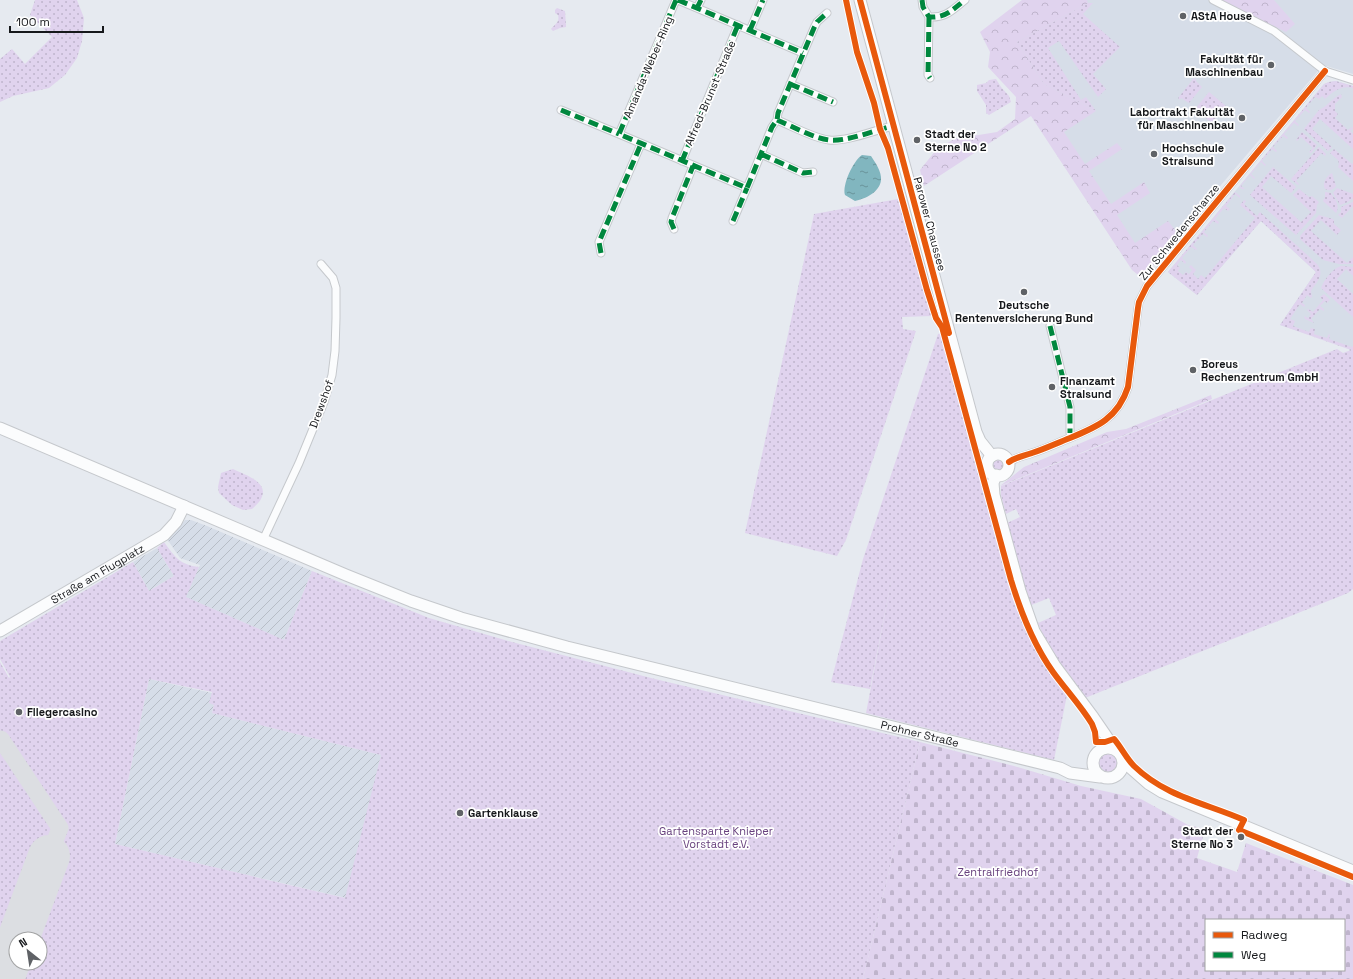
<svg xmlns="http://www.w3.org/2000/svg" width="1353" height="979" font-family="'Space Grotesk',sans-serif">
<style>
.built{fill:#d6dde8}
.industrial{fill:url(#industrial-furrows)}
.green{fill:url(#green-dots);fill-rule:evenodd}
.forest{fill:url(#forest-crowns)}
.cemetery{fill:url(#cemetery-stones);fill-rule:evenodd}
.water{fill:url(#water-ripples)}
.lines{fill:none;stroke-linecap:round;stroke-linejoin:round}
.taxiway{stroke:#dcdee2;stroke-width:17}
.runway{stroke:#dcdee2;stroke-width:42}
.street-casing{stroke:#c5c8cc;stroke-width:9}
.secondary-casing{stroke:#c5c8cc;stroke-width:13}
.street{stroke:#fbfcfd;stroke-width:7}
.secondary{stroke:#fbfcfd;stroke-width:11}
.quiet{stroke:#00873e;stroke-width:5;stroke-dasharray:10 5;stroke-linecap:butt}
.cycleway-casing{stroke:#fff;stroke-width:8}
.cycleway{stroke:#e8590c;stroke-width:6}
.poi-dot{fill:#5f6266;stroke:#fff;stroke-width:1.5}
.labels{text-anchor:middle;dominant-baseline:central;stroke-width:3.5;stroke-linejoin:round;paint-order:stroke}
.poi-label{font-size:11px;font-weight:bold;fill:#16181b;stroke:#fff;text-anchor:start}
.street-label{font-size:11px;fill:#16181b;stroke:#fff}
.park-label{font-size:11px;fill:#68417e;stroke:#fff}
</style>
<defs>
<pattern id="industrial-furrows" width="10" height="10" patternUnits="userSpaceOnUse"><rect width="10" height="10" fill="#d6dde8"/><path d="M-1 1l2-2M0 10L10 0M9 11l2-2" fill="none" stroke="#b7bdc6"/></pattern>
<pattern id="green-dots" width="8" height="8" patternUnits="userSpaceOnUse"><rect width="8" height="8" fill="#e0d3ee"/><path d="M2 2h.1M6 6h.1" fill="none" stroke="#bfb4cc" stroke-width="1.8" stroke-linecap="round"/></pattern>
<pattern id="forest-crowns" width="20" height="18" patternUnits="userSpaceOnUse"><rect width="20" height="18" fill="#e0d3ee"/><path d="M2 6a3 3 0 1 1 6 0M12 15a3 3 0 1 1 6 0" fill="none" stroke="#bfb4cc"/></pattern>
<pattern id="cemetery-stones" width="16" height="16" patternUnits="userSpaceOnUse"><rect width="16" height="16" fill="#e0d3ee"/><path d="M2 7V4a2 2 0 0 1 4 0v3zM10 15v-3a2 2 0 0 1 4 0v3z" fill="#bfb4cc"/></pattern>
<pattern id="water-ripples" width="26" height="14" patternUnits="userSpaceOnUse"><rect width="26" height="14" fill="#81b6bf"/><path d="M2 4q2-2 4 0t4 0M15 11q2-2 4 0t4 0" fill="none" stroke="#69939a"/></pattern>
</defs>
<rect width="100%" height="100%" fill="#e6eaf0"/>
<path class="built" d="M1025 0H1353V74L1323 65 1142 278 983 33Z
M1336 81 1353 86V349L1280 325 1316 272 1261 221 1197 295 1168 272 1324 84 1329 82Z"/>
<path class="industrial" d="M185 520H191L207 526 312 571 284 640 185 597 200 565 180 558 167 539Z
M157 548 174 576 149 591 133 562Z
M149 679 212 693 214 704 212 713 381 755 361 845 346 898 115 844Z"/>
<path class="green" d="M35 0H77L84 18 82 41 77 58 65 75 49 88 13 96 0 102V59L12 49 25 64 52 37 30 15Z
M1088 3H1093L1083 14 1120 47 1093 74 1106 89 1098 97 1059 41 1048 48 1081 100 1086 97 1096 111 1044 84 1017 42Z
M557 8 565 11 566 25V27L560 28 553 31 551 29C555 24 560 22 558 15L555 13V10Z
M1194 78 1196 80V81L1202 87 1189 103 1181 98 1180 100 1178 98Z
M996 79 1001 87 1009 96 1011 102 989 115 986 113V105L977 91V85L986 83 989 80Z
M1336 81 1353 86V88C1342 85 1333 91 1325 99L1322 96 1319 99 1315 97 1306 108 1310 112 1309 113 1305 110 1295 121 1299 125 1298 126 1294 123 1284 134 1288 138 1287 139 1283 136 1273 147 1277 151 1276 152 1272 149 1262 161 1266 165 1265 166 1261 162 1251 174 1255 178 1254 179 1250 175 1241 186 1245 189H1242L1239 187 1324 84 1329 82Z
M1209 92 1226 106 1222 111 1218 108 1213 114 1216 118 1212 123 1195 109Z
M1341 94 1342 97 1335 104V111L1338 114 1335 118 1348 130 1352 127 1353 128 1350 131 1353 134V149L1320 119 1312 129 1332 147 1328 151 1304 129 1319 110C1328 106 1332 98 1341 94Z
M1302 132 1317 145 1311 153 1309 152 1313 148 1301 137 1297 141 1296 140Z
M1319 147 1326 154 1325 156 1321 153 1318 157 1296 181 1299 184 1298 185 1291 179Z
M1334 149 1352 164 1353 163V181L1338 167 1339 164 1338 160 1330 153Z
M1273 167 1296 187 1291 193 1271 176 1262 187 1301 222 1311 212 1293 195 1299 189 1309 197 1312 196 1319 202 1317 205 1316 213 1296 235 1250 195Z
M1332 173 1336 186C1333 190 1330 191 1325 189 1322 184 1326 176 1332 173Z
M1337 188 1353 194V198L1348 202 1340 205 1333 193Z
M1235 192 1240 196V198L1235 194 1226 206 1230 209 1228 211 1224 208 1215 219 1219 222 1218 224 1213 221 1204 232 1208 236 1207 237 1203 234 1193 245 1197 249 1196 250 1191 247 1182 258 1186 262 1185 264 1181 260 1177 265 1180 268 1178 271 1183 275 1186 272 1189 274 1192 270 1189 267 1191 265 1196 270 1193 274 1198 279 1201 275 1205 278 1255 218 1240 205 1244 200 1246 201 1244 204 1257 216 1260 212 1316 263C1326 274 1317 281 1311 291L1312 297 1311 298 1307 295 1302 303 1305 305 1304 307 1300 304 1290 319 1295 321 1293 326 1309 332 1311 328 1315 329 1314 334 1327 338 1329 334 1330 335 1329 339 1352 347 1353 346V589L1348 593 1085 698 1063 670 1046 642 1038 623 1056 615 1049 598 1029 606 1007 523 1020 517 1016 509 1006 514 1001 495V486L1337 349 1343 353 1351 350 1280 325 1316 272 1261 221 1197 295 1168 272Z
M1325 192 1331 193C1336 199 1340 206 1336 213L1323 201 1325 197Z
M898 199 932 316 902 317 903 329 916 331 846 540 837 556 745 533 814 214Z
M1353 202V206L1342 218 1338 215 1341 212V207Z
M1319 215 1333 219 1334 220V224L1341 230 1337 235 1321 220 1311 231 1347 263 1353 257V264H1339L1323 260 1300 239V236Z
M1341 266 1353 267V276L1346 269 1337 279 1353 294V317L1321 288C1324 280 1332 269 1341 266Z
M1324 294 1330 300 1327 303 1325 301 1320 306 1324 309V311L1320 309 1311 319 1314 323 1305 319 1304 316 1308 318 1311 314 1307 310 1308 309 1313 312 1323 300 1320 297Z
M942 333 957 393 1015 605 1024 627 1041 660 1067 695 1054 760 866 713 895 561 870 689 831 682 863 559 938 334Z
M991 464a7 7 0 1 1 14 0a7 7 0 1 1-14 0Z
M233 469C245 475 270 482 261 499 259 503 255 506 252 509L243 510 232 505 219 493 218 487 221 473Z
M164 542C175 557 180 565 199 567L186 597 284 640 312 571 429 618 512 642 655 679 920 742 863 979H0V662L9 678 10 677 0 659V641L133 562 149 591 174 576 157 548ZM149 679 212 692 209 703 214 705 212 713 381 755 345 898 115 844ZM16 939H40V963H16Z
M1097 764a12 12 0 1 1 24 0a12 12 0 1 1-24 0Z"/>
<path class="forest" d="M1022 0H1087L1088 3 1017 42 1044 84 1096 111 1064 132 1085 164 1117 143 1122 149 1089 171 1111 204 1144 182 1150 193 1117 215 1135 243 1168 221 1179 235 1142 278 1132 270 1031 116 924 186 920 170 936 150 954 139 997 132 1015 119 1016 97 988 67 990 52 980 32Z
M1220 0H1274L1295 24 1286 32Z
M1211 395 1212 399 1000 486 1024 467 1107 432 1126 429Z"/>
<path class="cemetery" d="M920 742 1014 766 1081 786 1141 799 1188 825 1205 829 1197 858 1237 872 1246 843 1353 885V979H863ZM1206 920H1344V970H1206Z"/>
<path class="water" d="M862 155 871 156C875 162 882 172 881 180 880 192 865 199 855 201L845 195C842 185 853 161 862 155Z"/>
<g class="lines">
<path class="taxiway" d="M1 739 60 828 49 856"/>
<path class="runway" d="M18 939 49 856
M3 979 16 944"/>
<g class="street-casing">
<path id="street" d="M676 0 619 134 747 188 772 127 777 120 778 113 814 28 817 22 827 13
M678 0 803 53
M922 0 923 7 929 17C946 18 952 10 965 0
M1213 0 1274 31 1325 71 1353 80
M697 8 701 0
M929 17 928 75 930 78
M750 30 763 0
M790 84 833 102
M561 110 619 134
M777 120C792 126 813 138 829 140 847 142 875 130 893 126
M761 154 803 173 813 172
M682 161 738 25
M733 221 747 188
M674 229 671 222 672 218 693 166
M601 253 599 242 641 144
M1050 326 1070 407V433
M1009 462C1016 457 1024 456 1032 453 1045 449 1057 443 1070 438 1097 427 1118 418 1128 387L1138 308 1139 302 1147 286 1325 71
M263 540 299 463 324 402 332 375 335 351 336 318V288L333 278 321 264"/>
</g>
<g class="secondary-casing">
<g id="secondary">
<path d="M860 0 976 432 980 441 992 456"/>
<path id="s1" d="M0 428 346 575 411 601 461 618 567 647 1060 768 1070 773 1100 777"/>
<circle cx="998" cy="465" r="11"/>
<path d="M996 475 993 483 994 495 1020 591 1034 631 1055 666 1093 717 1115 749"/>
<path id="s2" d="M0 631 164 535 176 522 184 506"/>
<circle cx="1108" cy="763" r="15"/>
<path d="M1124 762 1149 784 1162 792 1353 871"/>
</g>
</g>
<use href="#street" class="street"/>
<use href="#secondary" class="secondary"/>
<path class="quiet" d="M676 0 619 134 747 188 772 127 777 120 778 113 814 28 817 22 827 13
M678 0 803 53
M922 0 923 7 929 17C946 18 952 10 965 0
M697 8 701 0
M929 17 928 75 930 78
M750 30 763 0
M790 84 833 102
M561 110 619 134
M777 120C792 126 813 138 829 140 847 142 875 130 893 126
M761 154 803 173 813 172
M682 161 738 25
M733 221 747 188
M674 229 671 222 672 218 693 166
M601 253 599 242 641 144
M1050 326 1070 407V433"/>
<g class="cycleway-casing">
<path id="cycleway" d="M846 0 857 52 874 103 880 129 888 148 927 290 936 318 942 327 1011 580C1021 613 1033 644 1053 672 1066 690 1081 706 1092 724L1095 732 1096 742H1105L1114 739C1121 747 1126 758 1134 766 1166 797 1205 803 1244 820L1239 830 1353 877
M860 0 949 333
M1009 462C1016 457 1024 456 1032 453 1045 449 1057 443 1070 438 1097 427 1118 418 1128 387L1138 308 1139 302 1147 286 1325 71"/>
</g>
<use href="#cycleway" class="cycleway"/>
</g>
<g class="poi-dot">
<circle cx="1183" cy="16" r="4"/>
<circle cx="1271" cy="65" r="4"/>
<circle cx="1242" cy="118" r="4"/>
<circle cx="917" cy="140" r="4"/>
<circle cx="1154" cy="154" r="4"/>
<circle cx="1024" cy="292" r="4"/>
<circle cx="1193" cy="370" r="4"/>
<circle cx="1052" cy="387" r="4"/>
<circle cx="19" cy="712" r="4"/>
<circle cx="460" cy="813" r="4"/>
<circle cx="1241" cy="837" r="4"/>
</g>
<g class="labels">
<g class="poi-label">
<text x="1191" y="16">AStA House</text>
<text x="1263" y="59" text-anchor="end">Fakultät für<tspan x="1263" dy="13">Maschinenbau</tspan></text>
<text x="1234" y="112" text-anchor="end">Labortrakt Fakultät<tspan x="1234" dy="13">für Maschinenbau</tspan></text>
<text x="925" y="134">Stadt der<tspan x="925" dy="13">Sterne No 2</tspan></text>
<text x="1162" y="148">Hochschule<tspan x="1162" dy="13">Stralsund</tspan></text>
<text x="1024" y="305" text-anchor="middle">Deutsche<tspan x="1024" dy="13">Rentenversicherung Bund</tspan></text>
<text x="1201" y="364">Boreus<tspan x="1201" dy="13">Rechenzentrum GmbH</tspan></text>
<text x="1060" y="381">Finanzamt<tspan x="1060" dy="13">Stralsund</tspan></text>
<text x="27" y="712">Fliegercasino</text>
<text x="468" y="813">Gartenklause</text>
<text x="1233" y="831" text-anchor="end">Stadt der<tspan x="1233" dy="13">Sterne No 3</tspan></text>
</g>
<g class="street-label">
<text transform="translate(648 67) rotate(-67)">Amanda-Weber-Ring</text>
<text transform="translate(710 93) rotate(-67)">Alfred-Brunst-Straße</text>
<text transform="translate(930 224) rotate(75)">Parower Chaussee</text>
<text transform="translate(1179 232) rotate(-51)">Zur Schwedenschanze</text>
<text transform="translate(321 404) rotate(-70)">Drewshof</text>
<text stroke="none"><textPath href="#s2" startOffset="113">Straße am Flugplatz</textPath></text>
<text stroke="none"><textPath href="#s1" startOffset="972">Prohner Straße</textPath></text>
</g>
<g class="park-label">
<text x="716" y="831">Gartensparte Knieper<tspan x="716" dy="13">Vorstadt e.V.</tspan></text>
<text x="998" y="872">Zentralfriedhof</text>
</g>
</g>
<rect x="1205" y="919" width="140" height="52" fill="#ffffff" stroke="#a2a3a4"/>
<rect x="1213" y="932" width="20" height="6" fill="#e8590c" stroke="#a2a3a4"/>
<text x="1241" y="939" font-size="12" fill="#16181b">Radweg</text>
<rect x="1213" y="952" width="20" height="6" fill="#00873e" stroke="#a2a3a4"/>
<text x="1241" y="959" font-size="12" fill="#16181b">Weg</text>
<g transform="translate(28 951) rotate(330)"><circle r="19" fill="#ffffff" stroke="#a2a3a4"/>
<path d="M0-3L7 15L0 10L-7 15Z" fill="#5f6266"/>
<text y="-6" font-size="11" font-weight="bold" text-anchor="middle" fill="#16181b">N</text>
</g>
<path d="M10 26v6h93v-6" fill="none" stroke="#16181b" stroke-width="2"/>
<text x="16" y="26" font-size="12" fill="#16181b" stroke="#ffffff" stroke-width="3" paint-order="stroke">100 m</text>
</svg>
